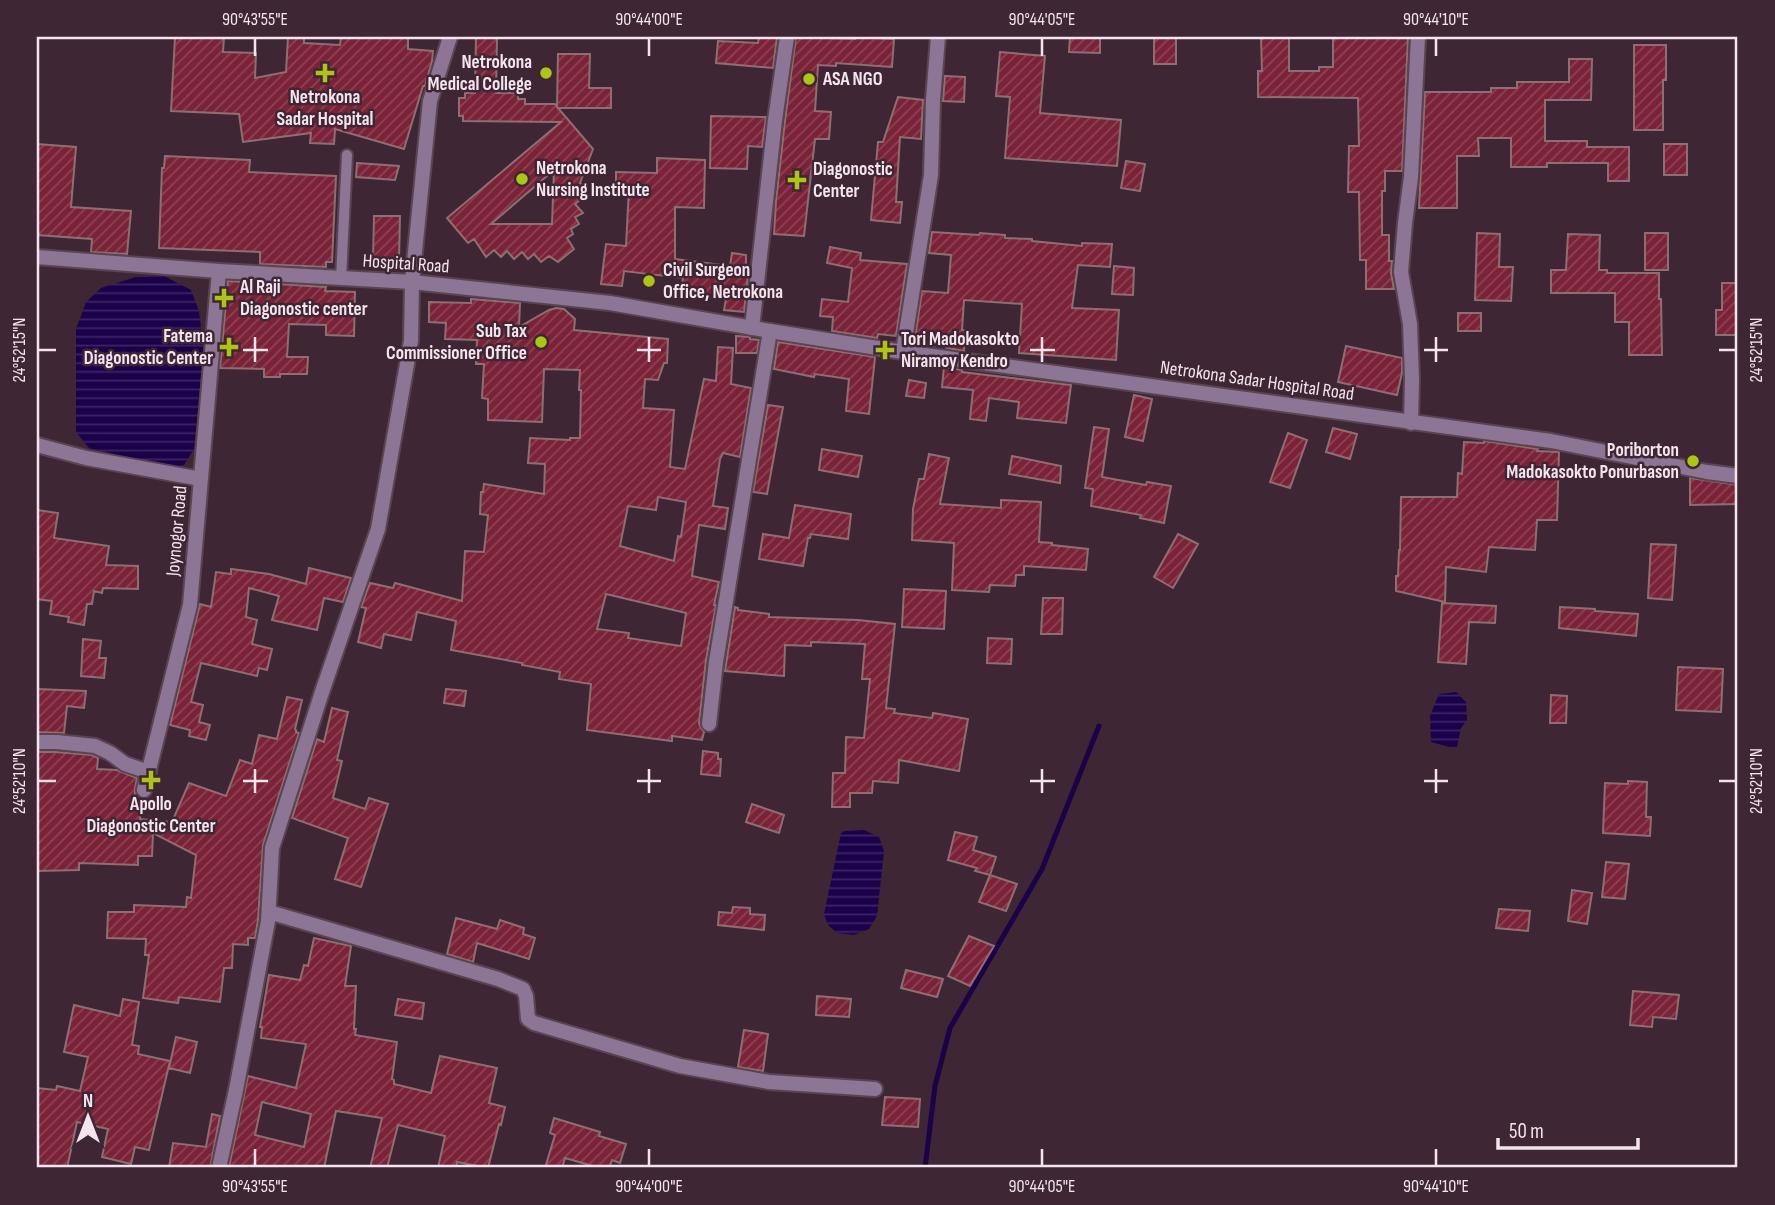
<svg xmlns="http://www.w3.org/2000/svg" width="1775" height="1205" font-family="'Sofia Sans Condensed',sans-serif">
<style>
.water{fill:url(#water-rules)}
.lines{fill:none;stroke-linecap:round;stroke-linejoin:round}
.stream{stroke:#1b004a;stroke-width:5}
.building{fill:url(#building-hatch);stroke:#8f6e72;stroke-width:2;fill-rule:evenodd}
.service-casing{stroke:#5b4452;stroke-width:14}
.minor-casing{stroke:#5b4452;stroke-width:18}
.tertiary-casing{stroke:#5b4452;stroke-width:18}
.service{stroke:#8c7595;stroke-width:10}
.minor{stroke:#8c7595;stroke-width:14}
.tertiary{stroke:#8c7595;stroke-width:14}
.ticks{fill:none;stroke:#f4e4ed;stroke-width:2.5}
.poi-dot{fill:#adc610;stroke:#3e2634;stroke-width:2.5}
.labels{text-anchor:middle;dominant-baseline:central;stroke-width:5;stroke-linejoin:round;paint-order:stroke}
.poi-label{font-size:19px;font-weight:bold;fill:#f4e4ed;stroke:#3e2634;text-anchor:start}
.street-label{font-size:19px;fill:#f4e4ed;stroke:#3e2634}
.neatline{fill:none;stroke:#f4e4ed;stroke-width:2.5}
.ticks-label{font-size:18px;text-anchor:middle;fill:#f4e4ed}
</style>
<defs>
<pattern id="water-rules" width="6" height="5" patternUnits="userSpaceOnUse" patternTransform="scale(1.75)"><rect width="6" height="5" fill="#1b004a"/><path d="M0 2.5h6" fill="none" stroke="#3d2564"/></pattern>
<pattern id="building-hatch" width="6" height="6" patternUnits="userSpaceOnUse" patternTransform="scale(1.75)"><rect width="6" height="6" fill="#7a2238"/><path d="M-1 1l2-2M0 6l6-6M5 7l2-2" fill="none" stroke="#8e4255"/></pattern>
</defs>
<rect width="100%" height="100%" fill="#3e2634"/>
<path class="water" d="M164 276 191 290 199 311 204 352 194 449 184 465 167 468 89 448 76 432V329L86 302 101 288 136 277Z
M1456 692 1466 702 1467 720 1461 728 1457 747H1449L1431 742 1430 716 1439 694Z
M864 830 879 837 884 851 877 916 869 929 854 935 837 933 828 925 824 914 841 833 845 831Z"/>
<g class="lines">
<path class="stream" d="M925 1168 935 1086 950 1028 1042 869 1099 726"/>
</g>
<path class="building" d="M175 37H224L223 52 256 53 255 78 286 72 288 37H304V43L340 45 341 37H408V49L433 51 432 61 425 86H423L404 149 335 129 334 144 310 143 311 133 243 142 239 114 171 111Z
M476 37H497L496 93H518V99H525V104H555L557 107 558 54H590L589 88H611V108H558L593 149 580 183 582 185 575 191 581 199 575 204 583 213 575 217 579 224 571 229 573 234 567 238 574 249 558 262 549 256 541 262 534 254 528 259 522 252 514 259 507 251 501 257 494 250 486 257 474 239 468 243 447 218 561 122 463 121V116H459V98H465V93H475ZM554 170 552 224H491Z
M759 37H777L773 68 716 63 718 41 758 43Z
M796 37 855 39V37L894 39 892 67 836 63V66L818 65 815 111 831 112 829 139H815L804 236 774 234 776 201 785 121Z
M1070 37H1100V53L1069 52Z
M1154 37H1176V64H1154Z
M1261 37H1289V71H1319V67H1333V37H1408L1402 171H1385V191H1382V235H1389V261H1392L1391 273 1394 289H1366V260H1360L1359 192H1348L1349 146H1359L1358 98 1258 97V71H1262Z
M1634 45H1666V80H1663V130H1634Z
M1000 52 1045 56 1040 113 1121 120 1117 166 1005 158 1010 97 996 96Z
M1569 59H1592L1591 100H1545V141H1587V147H1629V181H1608V163H1547V167H1511V138H1478L1479 156H1457V208H1419L1425 92H1491V88H1517V82H1569Z
M945 76 965 77 964 102 943 101Z
M898 97 923 100 921 139 900 137 896 202H902L900 223 871 220 878 142H883Z
M711 116 766 117 762 147 748 146 747 169 710 168Z
M37 144 76 147 71 207 131 211 127 254 91 252 92 239 37 235Z
M1664 144H1687V175H1664Z
M165 156 250 160 249 172 336 176 332 262H326V267L260 264V252L159 248 162 168H164Z
M657 158 705 160 704 208 675 207V259L730 266 732 253 746 255V265H749L744 312 724 310 726 299 681 294 683 278 624 271 622 286 601 284 606 244 626 246 629 188H616V172L657 173Z
M1126 161 1145 164 1140 191 1121 188Z
M357 163 399 166 395 180 356 177Z
M374 216H400L399 260 373 259Z
M932 232 979 235 980 233 1005 235V238L1032 239V241L1082 246V243L1112 244 1110 267 1078 265 1072 308 1119 310 1116 360 1019 353 1022 304 964 300 962 330H965L964 351 947 348 945 346 916 344 915 338 922 291 948 293 951 255 929 253Z
M1477 233 1500 234 1499 267H1513L1511 301 1475 300Z
M1645 233H1668V270H1645Z
M1568 234 1600 235 1599 270H1607V273H1659V299H1661L1662 355H1629V322H1615V293H1551V270H1566Z
M830 247 861 253 860 260 907 264 896 336 878 334 877 338 832 331 833 317 820 316 822 299 848 302 852 268 827 263Z
M1114 266 1134 268 1133 295 1112 294Z
M228 281 326 287 325 291 355 292 354 336 326 335V325L289 324 287 357H308L307 374H280V377H264V369L220 368Z
M1722 283H1738V335H1716V310H1722Z
M471 299 520 303 519 327 549 310 556 308 564 309 575 319 574 330 668 339 667 363H664L658 380 645 379 643 408 674 410 670 467 685 469 704 379 716 381 718 347 733 348 731 384 751 388 740 457 723 453 720 459 713 506 728 508 725 529 699 525 692 576 719 582 714 605H716L706 660 699 723 701 728 704 732 702 740 672 736V741L587 730 591 684 559 679 560 672 522 665V663L451 650 456 621 417 612 411 640 384 634 381 648 358 642 366 608 361 607 370 583 393 588 395 583 462 601 465 551 484 552 488 515 480 514 481 492H483L484 484 544 494 545 464 528 463 530 438 570 440V438H580L581 390H579L580 370 544 369 542 422 488 420V399L482 398 484 364H476L477 340 445 339 446 323 429 322V302L471 303ZM658 497 686 502 681 537 678 536 674 561 620 546 628 506 656 510ZM606 594 686 613 681 646 628 638 629 633 597 629Z
M1458 313H1481V331H1458Z
M736 336 750 337V339L759 340 757 353H736Z
M778 342 875 357 869 414 846 411 849 379 815 374 814 377 774 369Z
M1346 346 1402 358V373L1397 395 1338 382Z
M944 367 962 370V372L1071 385 1066 423 1017 418 1019 402 989 398 986 421 970 419 973 390 942 387Z
M909 380 926 383 924 398 906 396Z
M1134 395 1152 399 1143 441 1125 437Z
M768 405 783 407 767 494 753 492Z
M1094 427 1109 429 1102 477 1146 485 1147 482 1171 486 1164 523 1140 518 1141 515 1091 506 1093 489 1085 488Z
M1333 428 1357 434 1350 459 1326 452Z
M1288 433 1307 440 1290 488 1270 482Z
M1484 441 1538 449 1537 451 1559 452 1557 520H1537L1535 550 1489 547 1486 572 1446 567 1445 602 1396 591V576H1398L1399 550H1400L1401 497H1457L1458 473 1462 474 1464 442 1484 443Z
M822 449 862 456 858 477 819 470Z
M929 454 949 458 940 504 1001 508V500L1041 502 1039 542 1052 543V545L1088 549 1086 570 1024 566V575H1016L1015 586 990 585 989 592 952 590 954 543 912 540 913 509 919 479H924Z
M1012 456 1061 466 1060 483 1009 474Z
M1690 478 1738 485V504L1690 505Z
M795 505 851 514 848 539 811 534 810 538H808L803 566 759 559 763 534 789 538Z
M37 510 58 513 54 538 109 546 106 565 138 566V589L103 588 102 593 94 591 92 604H87L84 625 68 622 69 617 50 614 52 601 37 599Z
M1178 534 1198 544 1173 588 1154 577Z
M1651 544 1676 545 1672 600 1648 598Z
M309 568 351 578 343 602 324 598 317 630 272 620 279 596 249 588 246 617 257 620 252 644 272 649 267 670 259 668 257 676 201 663 191 702 203 705 199 722 210 725 206 740 189 736 190 730 170 725 200 604 211 607 216 572 231 574V569L269 574 306 584Z
M904 589 946 591 944 629 902 627Z
M1043 598H1063L1062 634H1041Z
M1442 603 1496 606 1495 623 1469 622 1466 664 1438 662Z
M735 607 738 608V610L769 614V617L858 620 895 624 886 708 895 709 894 713 932 718 933 713 968 719 959 771 899 760 898 783 873 781 872 793H850V807H832L833 773H845L846 737 864 738 870 679H862L865 644 811 642V646L785 645 784 676 725 671Z
M1560 607 1595 609V611L1638 614 1636 636 1559 628Z
M988 638 1012 639 1011 664 987 663Z
M83 639 101 641 99 658H106L104 678 81 676Z
M1678 667 1723 669 1721 712 1676 710Z
M37 689 86 691 84 708 67 706 64 733 37 732Z
M446 689 466 691 464 706 444 703Z
M1551 695 1567 696 1566 723H1550Z
M287 697 302 700 295 729 296 730V732L299 733 263 845 258 920 255 938H248V945L233 944 232 968H224L220 1002 179 997 178 1003 143 998 149 955H145L146 939 107 938 108 912H134V905L186 907 187 897 191 898 196 855 153 833 152 856H138V865L79 863V870L37 871V752H56L92 755 98 758 97 769 117 770 137 778 135 788V800H141L140 819 172 822 189 783 226 796 240 760 252 764 259 735 277 739Z
M332 708 348 712 337 760 342 761 333 798 365 809 369 798 388 804 361 887 335 879 348 838 292 818 317 739 324 742Z
M703 751 718 753V759H721L720 776 701 774Z
M1628 781 1647 782 1646 817H1651L1650 836 1603 833 1605 783 1628 784Z
M752 804 784 815 779 833 746 822Z
M955 832 977 837 973 850 996 857 990 875 975 871 977 868 948 860Z
M1606 862 1629 864 1625 899 1602 897Z
M990 875 1017 884 1006 911 979 902Z
M1572 890 1592 893 1587 924 1568 921Z
M733 907 750 908V914L765 915 764 930 718 925 719 912 732 913Z
M1499 909 1530 911 1528 931 1496 928Z
M456 918 497 929 500 920 524 928 523 934 535 938 529 959 477 943 473 962 447 954Z
M969 936 994 946 970 986 948 976Z
M314 938 351 946 345 986H356L354 1029H356L355 1035 397 1042 392 1079 394 1080V1084L431 1093 440 1056 497 1068 489 1103 505 1107 501 1125 499 1124 488 1168 457 1162 456 1168H438L445 1136 398 1125 387 1168H370L382 1118 336 1111 324 1168H235L229 1167 248 1076 296 1088 306 1044 261 1038 262 1027H260L269 975 300 980 304 965 308 966ZM262 1102 311 1114 304 1147 255 1135Z
M906 970 943 979 937 997 901 988Z
M1633 991 1679 995 1676 1019 1653 1017 1652 1027 1630 1025Z
M817 996 851 999 849 1017 816 1015Z
M123 999 139 1002 132 1045 139 1046 138 1054 170 1061 149 1150 135 1147 131 1164 102 1157 108 1129 77 1122 67 1168H37V1088L56 1090 57 1086 80 1091 88 1057 64 1052 74 1005 120 1016Z
M398 999 424 1003 422 1019 395 1015Z
M744 1030 768 1034 763 1071 738 1067Z
M176 1037 197 1042 190 1073 169 1068Z
M885 1097 920 1099 918 1127 882 1125Z
M212 1114 220 1116 210 1168H169L173 1143 206 1147Z
M554 1118 600 1132 599 1136 626 1144 620 1163 612 1160 609 1168H600L565 1158 562 1168H545L555 1135 550 1133Z"/>
<g class="lines">
<g class="service-casing">
<path id="service" d="M341 279 347 155"/>
</g>
<g class="minor-casing">
<path id="minor" d="M752 328 775 120 787 37
M1411 423 1412 379 1410 324 1401 272 1405 223 1411 177 1418 37
M37 445 86 458 201 479
M709 724 716 662 770 331
M37 742H57L95 746 110 753 125 764 149 772
M144 790 190 605 219 271
M269 912 498 979 523 989 526 996 528 1019 534 1023 680 1066 769 1082 875 1089
M219 1168 236 1090 268 921 272 848 322 692 378 529 411 341 412 282 430 101 450 37"/>
</g>
<g class="tertiary-casing">
<path id="tertiary" d="M37 257 219 271 412 282 610 303 770 331 903 352 1551 441 1707 472 1738 476
M903 352 931 175 933 100 938 37"/>
</g>
<use href="#service" class="service"/>
<use href="#minor" class="minor"/>
<use href="#tertiary" class="tertiary"/>
</g>
<path class="ticks" d="M255 38V56M649 38V56M1042 38V56M1436 38V56M255 337V362M649 337V362M1042 337V362M1436 337V362M38 350H56M243 350H268M637 350H661M1030 350H1055M1424 350H1448M1719 350H1736M255 769V793M649 769V793M1042 769V793M1436 769V793M38 781H56M243 781H268M637 781H661M1030 781H1055M1424 781H1448M1719 781H1736M255 1149V1166M649 1149V1166M1042 1149V1166M1436 1149V1166"/>
<g class="poi-dot">
<path d="M321.5 62.5h7v7h7v7h-7v7h-7v-7h-7v-7h7z"/>
<circle cx="546" cy="73" r="7"/>
<circle cx="809" cy="79" r="7"/>
<circle cx="522" cy="179" r="7"/>
<path d="M793.5 169.5h7v7h7v7h-7v7h-7v-7h-7v-7h7z"/>
<circle cx="649" cy="281" r="7"/>
<path d="M220.5 287.5h7v7h7v7h-7v7h-7v-7h-7v-7h7z"/>
<circle cx="541" cy="342" r="7"/>
<path d="M225.5 336.5h7v7h7v7h-7v7h-7v-7h-7v-7h7z"/>
<path d="M881.5 339.5h7v7h7v7h-7v7h-7v-7h-7v-7h7z"/>
<circle cx="1693" cy="461" r="7"/>
<path d="M147.5 769.5h7v7h7v7h-7v7h-7v-7h-7v-7h7z"/>
</g>
<g class="labels">
<g class="poi-label">
<text x="532" y="62" text-anchor="end">Netrokona<tspan x="532" dy="22">Medical College</tspan></text>
<text x="823" y="79">ASA NGO</text>
<text x="325" y="97" text-anchor="middle">Netrokona<tspan x="325" dy="22">Sadar Hospital</tspan></text>
<text x="536" y="168">Netrokona<tspan x="536" dy="22">Nursing Institute</tspan></text>
<text x="813" y="169">Diagonostic<tspan x="813" dy="22">Center</tspan></text>
<text x="663" y="270">Civil Surgeon<tspan x="663" dy="22">Office, Netrokona</tspan></text>
<text x="240" y="287">Al Raji<tspan x="240" dy="22">Diagonostic center</tspan></text>
<text x="527" y="331" text-anchor="end">Sub Tax<tspan x="527" dy="22">Commissioner Office</tspan></text>
<text x="213" y="336" text-anchor="end">Fatema<tspan x="213" dy="22">Diagonostic Center</tspan></text>
<text x="901" y="339">Tori Madokasokto<tspan x="901" dy="22">Niramoy Kendro</tspan></text>
<text x="1679" y="450" text-anchor="end">Poriborton<tspan x="1679" dy="22">Madokasokto Ponurbason</tspan></text>
<text x="151" y="804" text-anchor="middle">Apollo<tspan x="151" dy="22">Diagonostic Center</tspan></text>
</g>
<g class="street-label">
<text transform="translate(406 264) rotate(4)">Hospital Road</text>
<text transform="translate(1257 381) rotate(8)">Netrokona Sadar Hospital Road</text>
<text transform="translate(177 531) rotate(-85)">Joynogor Road</text>
</g>
</g>
<rect width="1775" height="1205" fill="none" stroke="#3e2634" stroke-width="77"/>
<g transform="translate(88 1117)" stroke="#3e2634" stroke-width="5" paint-order="stroke">
<path d="M0-5L12 26L0 18L-12 26Z" fill="#f4e4ed"/>
<text y="-10" font-size="19" font-weight="bold" text-anchor="middle" fill="#f4e4ed">N</text>
</g>
<path d="M1498 1138v10h140v-10" fill="none" stroke="#f4e4ed" stroke-width="3.5"/>
<text x="1509" y="1138" font-size="21" fill="#f4e4ed" stroke="#3e2634" stroke-width="5" paint-order="stroke">50 m</text>
<rect x="38" y="38" width="1698" height="1128" class="neatline"/>
<g class="ticks-label">
<text x="255" y="25">90°43'55"E</text>
<text x="649" y="25">90°44'00"E</text>
<text x="1042" y="25">90°44'05"E</text>
<text x="1436" y="25">90°44'10"E</text>
<text transform="translate(19 350) rotate(-90)" y="6">24°52'15"N</text>
<text transform="translate(1756 350) rotate(-90)" y="6">24°52'15"N</text>
<text transform="translate(19 781) rotate(-90)" y="6">24°52'10"N</text>
<text transform="translate(1756 781) rotate(-90)" y="6">24°52'10"N</text>
<text x="255" y="1192">90°43'55"E</text>
<text x="649" y="1192">90°44'00"E</text>
<text x="1042" y="1192">90°44'05"E</text>
<text x="1436" y="1192">90°44'10"E</text>
</g>
</svg>
